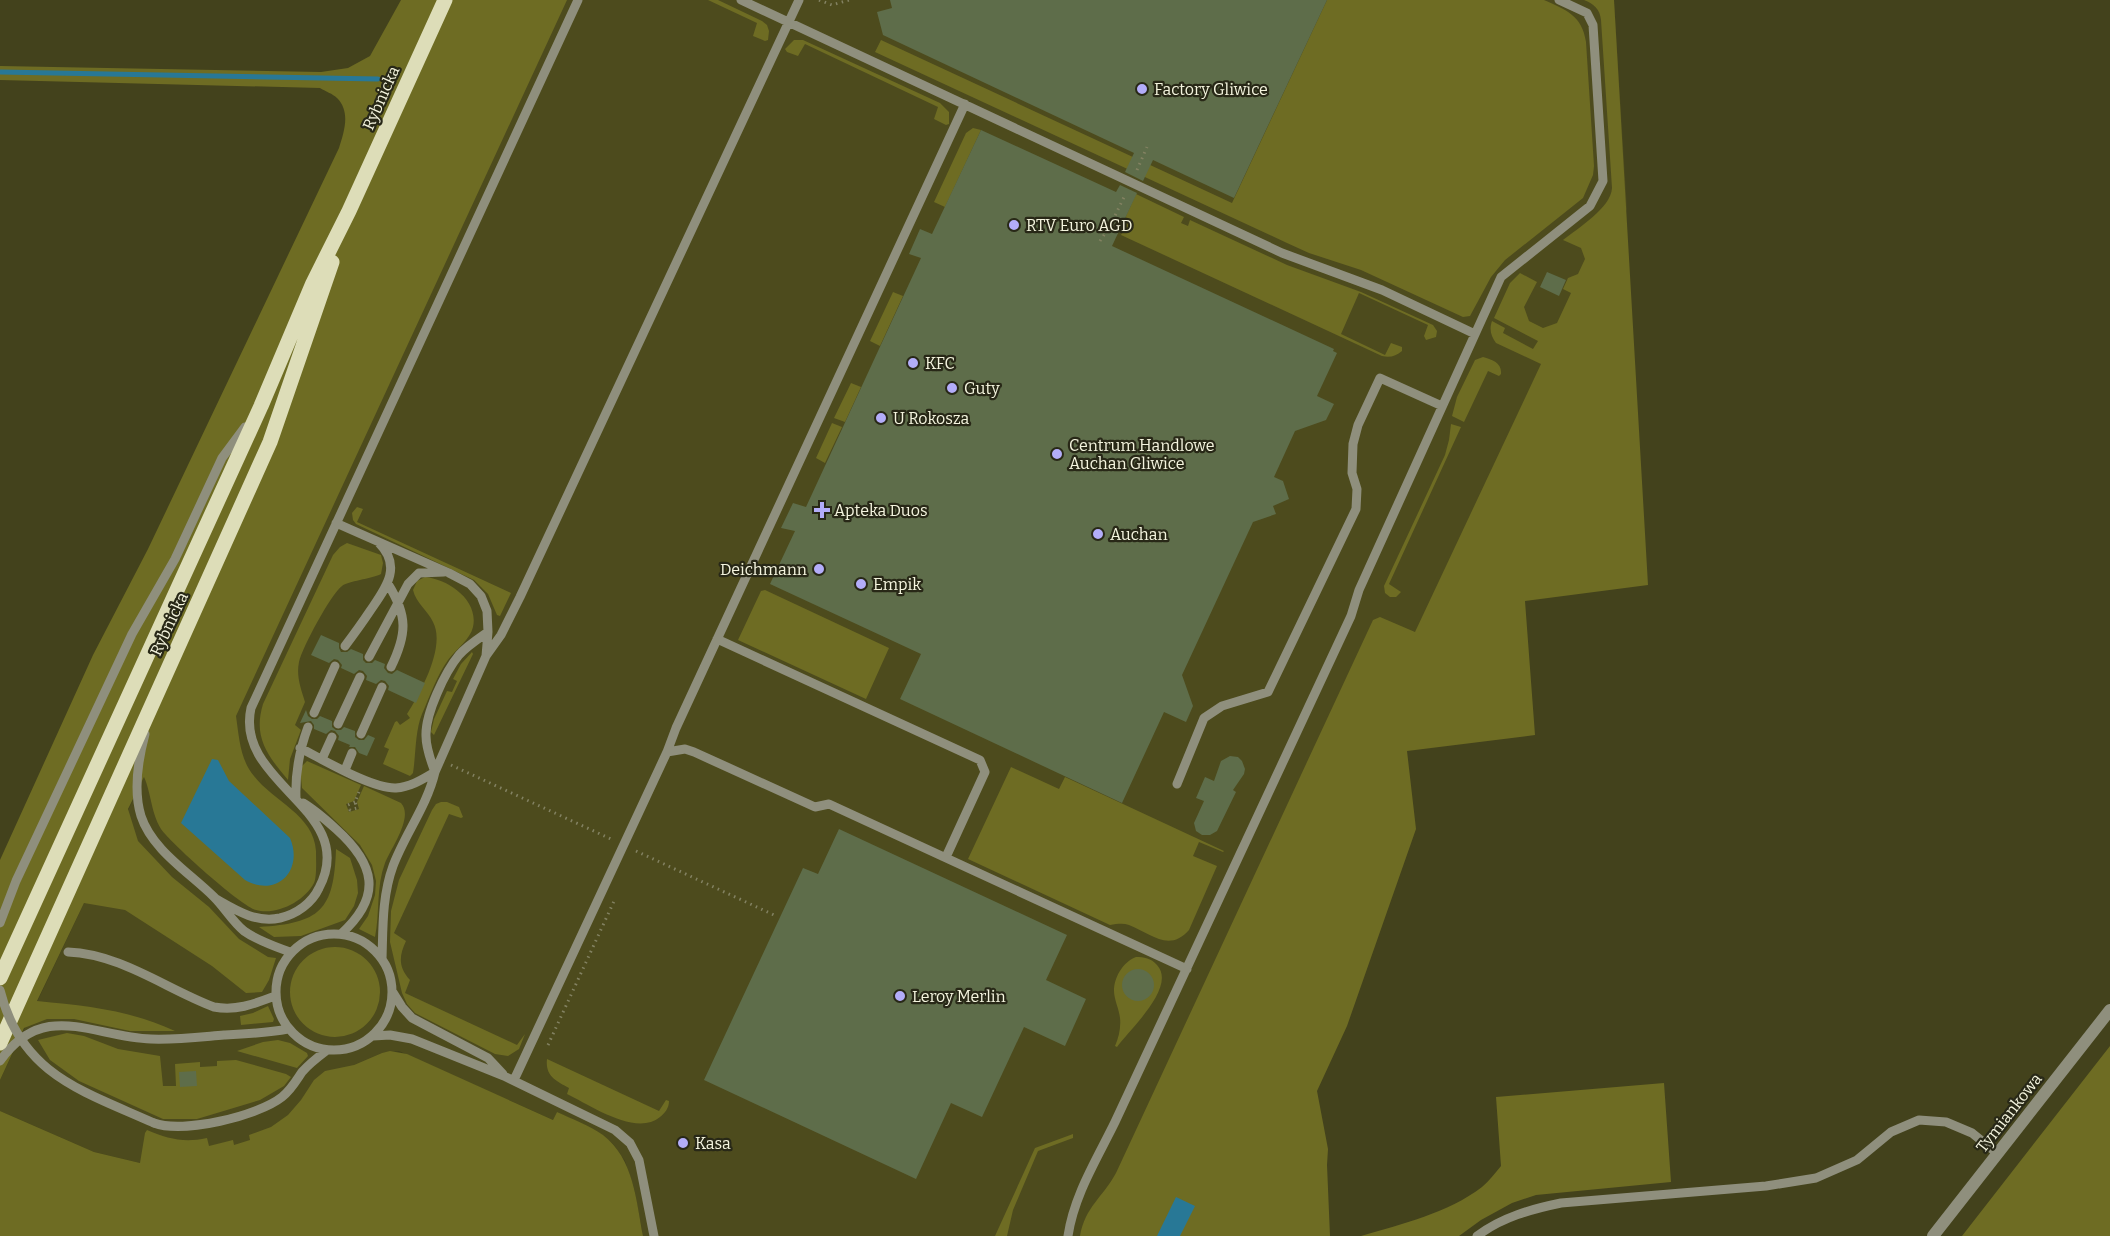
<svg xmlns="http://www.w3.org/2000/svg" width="2110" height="1236" font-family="Bitter,serif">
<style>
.built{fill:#4d4b1d}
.green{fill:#6e6c23}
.water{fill:#287896}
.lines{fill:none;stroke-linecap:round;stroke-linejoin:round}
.stream{stroke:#287896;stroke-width:5}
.building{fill:#5e6d4a}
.path{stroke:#838262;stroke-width:3;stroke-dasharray:1.5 4.5;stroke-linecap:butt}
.lane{stroke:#8f8f7d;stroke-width:9}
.street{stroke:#8f8f7d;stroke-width:12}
.primary{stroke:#ddddb8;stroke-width:15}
.lane-bridge{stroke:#8f8f7d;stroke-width:9}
.poi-dot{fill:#b3adf9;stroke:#282817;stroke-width:2}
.labels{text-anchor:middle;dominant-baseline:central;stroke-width:4.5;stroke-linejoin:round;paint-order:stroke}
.poi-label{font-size:16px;fill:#f5f5df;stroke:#282817;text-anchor:start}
.street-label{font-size:16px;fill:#f5f5df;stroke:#282817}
</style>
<rect width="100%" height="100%" fill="#43421c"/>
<path class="built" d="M513 0H1614L1627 209 1138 1236H643L634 1188 625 1161 613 1144 601 1134 557 1112 553 1120 399 1051 382 1053 354 1065 267 1149 140 1163 94 1152 0 1111V1080Z"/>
<path class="green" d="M401 0H567L236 716C239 736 240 760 254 776 273 801 314 815 316 851 316 860 317 876 314 883 305 901 276 916 256 910 241 906 178 849 166 835 151 820 152 794 144 777L128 809 138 841 172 877 209 907 239 939 268 957 276 958 269 980 262 992 246 993 212 966 125 910 84 903 37 1001C88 1006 129 1010 175 1031H130L74 1019H47L24 1028 0 1080V860L93 655 148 549 339 148C344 132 351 112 337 98 333 94 325 91 320 88L0 80V66L321 72 348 68 370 56Z
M708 0H718L762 21 767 25 769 31 768 40 765 41 753 36 757 23Z
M1327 0H1544C1566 10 1582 15 1586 42L1594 166 1593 175 1583 198 1505 260 1491 277 1470 316 1463 317 1361 270 1309 253 1287 243 875 52 881 40 1232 203Z
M1584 0H1614L1648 585 1525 601 1535 735 1407 751 1416 829 1347 1026 1317 1091 1328 1149 1327 1165 1330 1236H1080C1085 1207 1103 1197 1116 1173L1373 620 1380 617 1415 632 1541 364 1496 343C1491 336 1489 330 1492 321L1505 328 1503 333 1533 349 1538 341 1494 318 1510 283 1520 273 1537 282 1524 307 1529 321 1543 328 1557 323 1571 293 1563 289 1568 278 1578 274 1585 259 1581 248 1563 240C1578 228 1611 208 1612 188L1601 20C1600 9 1594 4 1584 0Z
M794 40H803L940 103 949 112V124L946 125 934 119 938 107 805 44 798 56 787 52 785 49Z
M973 128 981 130 945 207 934 202 966 133Z
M1136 194 1184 217 1181 223 1188 226 1190 220 1287 265 1361 292 1433 325 1437 331 1436 337 1426 340 1424 336 1428 325 1359 293 1341 334 1385 355 1391 343 1402 347V351C1396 356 1390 358 1382 356L1121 235 1124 229 1121 227Z
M893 292 903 296 880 346 870 341Z
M1483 357C1493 360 1502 363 1501 374L1499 376 1488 371 1464 422 1452 416 1457 397 1475 360Z
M851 383 861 387 845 422 834 418Z
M832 423 842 427 825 463 816 458Z
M1451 424 1461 427 1389 584 1401 592 1396 597H1390L1385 593 1384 586 1445 455 1449 440Z
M357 507 363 509 357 522 511 593 500 616 497 615 488 594 474 580 356 524 353 520 352 513Z
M347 543 381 555 383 563 381 574C371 579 348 581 342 586 331 594 302 648 299 662 296 676 301 689 305 702L295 725 301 730 290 759 288 780C267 755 253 737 263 704L333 555 340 547Z
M425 577C448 579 479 600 473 627 470 640 456 649 448 660 437 675 430 696 422 714 415 731 416 754 413 773L410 776 383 764 389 749 384 747 395 722 397 721 400 725 410 718 407 714C421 692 446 646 433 622 428 611 416 603 413 590L417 581Z
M765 590 889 648 866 699 738 640 761 591Z
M472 652 473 654 434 735 431 732 434 719 447 691 452 692 457 681 453 679 461 664Z
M307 761 361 785 354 801 346 804 349 812 359 809 357 802 364 786 401 803C414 817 391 848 385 863 376 887 380 913 375 937L359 929 368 916 375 895 376 881 372 865 360 845 302 788 300 768Z
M1011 767 1059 789 1065 777 1224 851 1223 852 1199 842 1193 856 1217 866 1189 930C1169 953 1150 933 1129 925 1123 923 1117 924 1110 925L968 859Z
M441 802H447L459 807 463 817 461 818 449 814 394 933 406 941C399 956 398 967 410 980L405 993 517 1045 525 1034 519 1049 508 1056 495 1054 415 1013 407 1004 402 993 390 942 391 911 399 880 432 810 436 804Z
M336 849 350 858 357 880 358 893 354 906 345 920 301 936 274 937 259 927C320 923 334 911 336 849Z
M290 992a45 45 0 1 1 90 0a45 45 0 1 1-90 0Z
M1136 957C1144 957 1151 958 1157 965 1177 987 1130 1029 1117 1047L1115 1046C1119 1037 1121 1027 1120 1018 1119 1009 1114 999 1114 991 1114 977 1123 962 1136 957Z
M268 1006 274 1019 273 1022 241 1025 240 1016 253 1013Z
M67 1033 84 1036 118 1049 160 1056 163 1086H176L175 1064 200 1062V1067L217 1066V1061L236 1060 286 1074 291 1077 284 1086 260 1100 197 1119H163L79 1081 50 1060 38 1040Z
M278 1040 290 1043 307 1053 308 1056 297 1068 237 1051 263 1042Z
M2110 1046V1236H1962L1976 1218Z
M390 1051 407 1054 553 1120 557 1112C572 1119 589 1125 603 1135 634 1159 636 1200 643 1236H0V1111L94 1152 140 1163 145 1133 147 1130C168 1139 184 1143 207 1138L209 1146 233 1140 234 1145 250 1140 249 1135 271 1127 288 1115 301 1100 314 1080 325 1071 354 1065 382 1053Z
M547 1059 659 1111 666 1100 669 1101C669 1108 665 1113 660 1117 636 1137 590 1105 567 1094L569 1088C556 1081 545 1076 547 1059Z
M1664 1083 1671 1182 1536 1195 1512 1203 1481 1220 1459 1236H1361C1402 1224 1448 1213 1482 1187 1489 1181 1495 1173 1501 1166L1496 1097Z
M1073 1134V1138L1038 1151 1013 1210 1007 1236H995L1035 1148Z"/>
<path class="water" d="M212 759 218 760 229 781 290 838C304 871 276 898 245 880L181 823Z
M1176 1197 1195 1206 1180 1236H1157Z"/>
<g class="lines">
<path class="stream" d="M0 72 378 79"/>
</g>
<path class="building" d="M890 0H1327L1234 198 1153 160 1143 181 1125 172 1134 153 1132 152 883 35 877 12 892 8Z
M981 130 1116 192 1120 185 1137 193 1112 246 1334 349 1333 351 1337 353 1317 396 1334 404 1326 420 1295 431 1274 477 1283 481 1289 499 1273 506 1276 514 1253 522 1182 675 1193 706 1186 722 1164 712 1122 803 900 699 921 654 770 584 795 531 781 528 793 503 806 507 921 258 909 254 920 229 932 234Z
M1547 272 1566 280 1559 296 1540 287Z
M321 635 339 643V648L341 652H347L351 649 363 654V660L366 663H372L375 660 385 664 384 668 388 673 392 674 397 670 425 683 416 703 388 690 389 686 385 681 381 680 376 684 366 680 367 676 363 671 359 670 354 674 341 668 342 665 338 660 334 659 329 663 311 655Z
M306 710 308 716 312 719H317L320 716 332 721V727L336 730H341L344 727 355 731V737L359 740H364L368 735 375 738 367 756 359 753 355 747H349L350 745 338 740 339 736 335 731 331 730 326 734 314 729V725L311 721 300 723Z
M1230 756 1238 757 1242 761 1245 769 1244 774 1233 790 1236 792 1217 831 1210 835H1202L1196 831 1194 823 1204 801 1196 798 1205 777 1214 781 1221 761Z
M839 829 1067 935 1046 980 1086 999 1065 1046 1024 1027 982 1117 951 1103 916 1179 704 1080 803 868 818 874Z
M1122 985a16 16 0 1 1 32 0a16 16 0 1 1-32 0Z
M196 1071 197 1086 180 1087 179 1072Z"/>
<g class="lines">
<path class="path" d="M819 0 832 5 849 0
M1137 170 1147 147
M1100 241 1110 226 1125 195
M451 765 611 839
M355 802 348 805 350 810 357 808 355 802 359 792
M636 851 774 915
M548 1045 615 899"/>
<path class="lane" d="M741 0 1282 253 1382 290 1475 334
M336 523 449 573 470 584 481 596 487 611 488 632 486 656
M388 584C408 616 407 634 391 667
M717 639 980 760 985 772 946 857
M345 646C354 634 362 623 370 611 385 589 403 567 379 543
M369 657 408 584 419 573 444 572
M314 713 335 666
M338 724 360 677
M145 734C138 760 133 790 141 816 152 850 190 873 214 897 225 908 232 921 244 931 258 941 274 946 290 952
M361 734 382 687
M300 748C324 760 372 789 396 788 411 787 423 779 435 772
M667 752 685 749 694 752 815 807 829 804 1187 969
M322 759 332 737
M345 770 352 753
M435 772C431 761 426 749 426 736 425 714 445 672 459 655 467 646 478 639 488 632
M1177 784 1204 718 1222 706 1268 692 1356 509 1357 489 1352 473 1353 444 1358 425 1380 378 1442 406
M296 798C295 772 299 751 308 727
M303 803C315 810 325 819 336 829 375 864 383 896 341 934
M216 899C237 911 256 923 280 918 297 914 312 903 319 888 360 810 234 784 251 708L578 0
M0 923 16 881 132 634 175 559 222 458 245 427
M276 992a58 58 0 1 1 116 0a58 58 0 1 1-116 0Z
M68 952C121 954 166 989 214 1007 237 1011 254 1004 275 996
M382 959C383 928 382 896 393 866 405 834 427 806 435 772L486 656 501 635 520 597 799 0
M392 991 402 1007 412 1018 488 1058 503 1074
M373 1036 390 1035 412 1039 504 1076 615 1130 630 1143 639 1160 654 1236
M0 1061C44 999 92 1037 151 1039 175 1040 200 1037 224 1035 245 1034 267 1033 288 1029
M514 1080 667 752 676 728 965 104
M154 1123C183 1134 258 1116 282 1097 291 1090 296 1081 302 1072 309 1064 318 1057 326 1051
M1068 1236C1074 1195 1097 1159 1115 1122L1351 616 1359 590 1501 277 1590 206 1603 181 1593 25 1587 13 1559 0
M1477 1236C1502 1217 1532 1209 1561 1203L1766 1186 1816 1178 1857 1160 1891 1132 1919 1120 1946 1122 1972 1133 1998 1154"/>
<path class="street" d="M1933 1236 2110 1010"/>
<path class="primary" d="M0 978 261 406 313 283 349 211 445 0
M0 1043 270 442 332 262"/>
<path class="lane-bridge" d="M0 990C21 1075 83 1091 154 1123"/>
</g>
<g class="poi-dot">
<circle cx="1142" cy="89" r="6"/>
<circle cx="1014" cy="225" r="6"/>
<circle cx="913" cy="363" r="6"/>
<circle cx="952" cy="388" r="6"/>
<circle cx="881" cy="418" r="6"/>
<circle cx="1057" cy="454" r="6"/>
<path d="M819 501h6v6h6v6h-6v6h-6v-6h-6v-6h6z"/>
<circle cx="1098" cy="534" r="6"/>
<circle cx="819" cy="569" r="6"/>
<circle cx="861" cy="584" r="6"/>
<circle cx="900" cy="996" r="6"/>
<circle cx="683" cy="1143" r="6"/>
</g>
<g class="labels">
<g class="poi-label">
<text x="1154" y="89">Factory Gliwice</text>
<text x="1026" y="225">RTV Euro AGD</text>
<text x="925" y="363">KFC</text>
<text x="964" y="388">Guty</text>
<text x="893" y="418">U Rokosza</text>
<text x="1069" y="445">Centrum Handlowe<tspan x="1069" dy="18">Auchan Gliwice</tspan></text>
<text x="834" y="510">Apteka Duos</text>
<text x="1110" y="534">Auchan</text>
<text x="807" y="569" text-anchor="end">Deichmann</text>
<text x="873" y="584">Empik</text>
<text x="912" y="996">Leroy Merlin</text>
<text x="695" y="1143">Kasa</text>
</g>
<g class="street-label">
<text transform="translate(381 98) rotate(-66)">Rybnicka</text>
<text transform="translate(169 624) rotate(-65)">Rybnicka</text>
<text transform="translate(2009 1113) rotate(-52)">Tymiankowa</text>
</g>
</g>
</svg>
